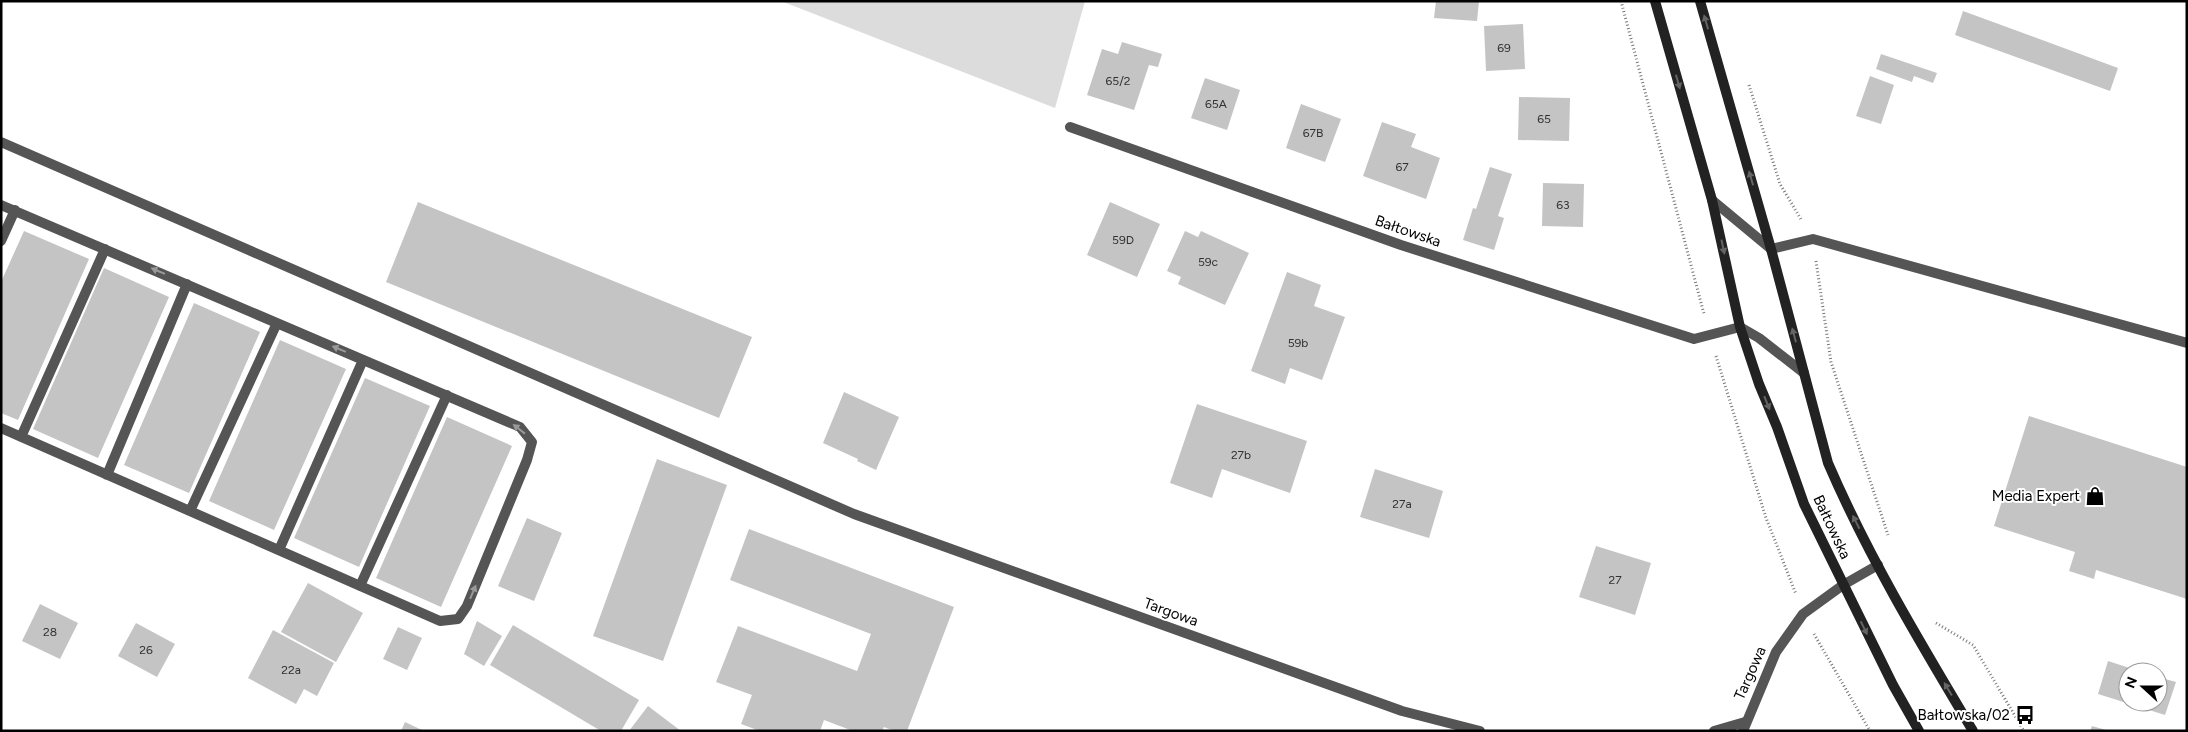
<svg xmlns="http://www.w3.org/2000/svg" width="2188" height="732" font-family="Figtree,sans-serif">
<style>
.green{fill:#dcdcdc}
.building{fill:#c4c4c4}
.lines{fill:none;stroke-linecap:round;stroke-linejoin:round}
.path{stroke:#777;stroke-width:3;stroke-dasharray:1 2.5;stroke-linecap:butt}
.service{stroke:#555;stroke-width:10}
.minor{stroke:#555;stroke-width:10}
.secondary{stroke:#222;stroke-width:10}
.oneway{fill:#646464}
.oneway2{fill:#999}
.labels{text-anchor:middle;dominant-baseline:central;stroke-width:4;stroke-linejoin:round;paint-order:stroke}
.number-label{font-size:12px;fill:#313131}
.street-label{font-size:15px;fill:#000;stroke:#fff}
.poi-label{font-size:15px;fill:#000;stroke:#fff;text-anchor:end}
</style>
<rect width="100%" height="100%" fill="#fff"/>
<path class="green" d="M781 1H1085L1055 108Z"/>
<path class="building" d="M1436 1H1479L1477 21 1434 18Z
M1963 11 2118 68 2110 91 1955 35Z
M1523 24 1525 69 1486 71 1484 26Z
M1122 42 1162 54 1158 67 1149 65 1134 110 1087 95 1102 49 1118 54Z
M1881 54 1937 73 1933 83 1914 76 1912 82 1876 69Z
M1870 76 1894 85 1881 124 1856 116Z
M1205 78 1240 90 1227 130 1191 118Z
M1519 97 1570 98 1569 141 1518 140Z
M1301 104 1341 119 1325 162 1286 148Z
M1382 122 1416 134 1411 147 1440 158 1426 199 1363 176Z
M1490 167 1512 174 1498 216 1504 218 1494 250 1463 240 1473 208 1476 209Z
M1543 183 1584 184 1583 227 1542 226Z
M418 202 752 337 719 418 386 282Z
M1110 202 1160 224 1137 277 1087 255Z
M24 231 89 259 18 420 1 413V282Z
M1185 231 1198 237 1201 231 1249 253 1225 305 1178 284 1181 277 1167 271Z
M104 268 169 297 98 458 33 429Z
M1287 272 1321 285 1314 306 1345 317 1322 380 1290 368 1285 384 1251 371Z
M194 303 260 332 189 493 124 465Z
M280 340 346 369 274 530 209 501Z
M365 378 430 406 359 567 294 538Z
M844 392 899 417 876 470 857 461 858 459 823 443Z
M1197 404 1307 441 1290 493 1222 469 1212 498 1170 483Z
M2029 416 2187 467V599L2096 570 2094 579 2069 571 2075 552 1994 526Z
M447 417 512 446 441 607 376 578Z
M657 459 727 485 663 661 593 636Z
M1375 469 1443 491 1429 538 1360 517Z
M527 518 562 533 534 601 498 586Z
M749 529 954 607 907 731H894L884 727 882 731H853L824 720 820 731H760L741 724 752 695 716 682 738 626 857 671 871 634 730 580Z
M1596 546 1651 563 1635 615 1579 597Z
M308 583 363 613 336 662 281 632Z
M40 604 78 623 60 659 22 641Z
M477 621 502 636 484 666 464 654Z
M136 623 175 644 157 677 118 656Z
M513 625 639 700 621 731H601L490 665Z
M398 627 422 638 407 670 383 659Z
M273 630 334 663 317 696 304 689 296 704 248 678Z
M2108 661 2142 672H2128V702H2158V677L2176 682 2165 715 2098 694Z
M648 706 681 731H629Z
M405 722 424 731H401Z
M2092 726 2106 730V731H2090Z"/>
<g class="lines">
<path class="path" d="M1621 1 1704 314
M1749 85 1780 184 1802 221
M1816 261 1831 362 1888 535
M1716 356 1766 518 1796 594
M1936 623 1973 645 2024 731
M1814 634 1870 731"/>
<path class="service" d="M1 142 854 514 1402 711 1480 731
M1712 200 1771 249 1813 239 2187 343
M1 205 520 427 532 442 527 460 467 606 458 619 440 621 1 428
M1 241 15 210
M21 437 105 249
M107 475 187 284
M190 511 277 323
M279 550 363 360
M360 586 447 395
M1714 731 1745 722"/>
<path class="minor" d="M1070 127 1401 245 1694 339 1740 327 1759 338 1804 373
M1743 731 1776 652 1803 614 1843 585 1878 565"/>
<path class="secondary" d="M1655 1 1712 200 1740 327 1759 384 1777 427 1804 504 1893 685 1919 731
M1700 1 1771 249 1828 463C1868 556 1921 644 1973 731"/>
</g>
<defs><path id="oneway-solid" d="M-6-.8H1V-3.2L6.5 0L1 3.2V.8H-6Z" transform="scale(1.25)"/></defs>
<g class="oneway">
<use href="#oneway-solid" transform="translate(1706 22) rotate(-106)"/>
<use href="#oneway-solid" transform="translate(1678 82) rotate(74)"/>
<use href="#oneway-solid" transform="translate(1751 178) rotate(-106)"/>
<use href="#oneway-solid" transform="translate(1723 247) rotate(78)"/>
<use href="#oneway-solid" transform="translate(1794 335) rotate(-105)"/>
<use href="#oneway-solid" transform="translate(1767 403) rotate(68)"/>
<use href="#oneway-solid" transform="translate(1856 522) rotate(-117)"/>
<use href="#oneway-solid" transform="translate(1864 628) rotate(64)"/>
<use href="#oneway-solid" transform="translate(1948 689) rotate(-121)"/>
</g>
<g class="oneway2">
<use href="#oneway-solid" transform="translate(158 271) rotate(-157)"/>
<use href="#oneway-solid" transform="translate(339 349) rotate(-157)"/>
<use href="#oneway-solid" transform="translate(519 429) rotate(-142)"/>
<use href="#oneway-solid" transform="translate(473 592) rotate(-67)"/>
</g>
<defs>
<g id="shop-bare" transform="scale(1.5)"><path d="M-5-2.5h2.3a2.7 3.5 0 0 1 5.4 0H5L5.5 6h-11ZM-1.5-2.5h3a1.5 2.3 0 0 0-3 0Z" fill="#000" stroke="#fff" stroke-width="2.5" paint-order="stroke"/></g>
<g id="bus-bare" transform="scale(1.5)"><path d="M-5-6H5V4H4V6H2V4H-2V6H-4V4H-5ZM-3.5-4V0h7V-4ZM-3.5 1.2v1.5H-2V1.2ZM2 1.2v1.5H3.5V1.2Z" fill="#000" stroke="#fff" stroke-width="2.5" paint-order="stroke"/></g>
</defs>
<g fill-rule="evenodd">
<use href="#shop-bare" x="2095" y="496"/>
<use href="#bus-bare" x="2025" y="715"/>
</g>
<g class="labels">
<g class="number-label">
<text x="1504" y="48">69</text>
<text x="1118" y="81">65/2</text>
<text x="1216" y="104">65A</text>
<text x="1544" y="119">65</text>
<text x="1313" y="133">67B</text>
<text x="1402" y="167">67</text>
<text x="1563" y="205">63</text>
<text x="1123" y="240">59D</text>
<text x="1208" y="262">59c</text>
<text x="1298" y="343">59b</text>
<text x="1241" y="455">27b</text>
<text x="1402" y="504">27a</text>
<text x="1615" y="580">27</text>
<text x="50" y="632">28</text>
<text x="146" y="650">26</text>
<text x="291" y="670">22a</text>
</g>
<g class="street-label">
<text transform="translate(1408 231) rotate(19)">Bałtowska</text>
<text transform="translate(1832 527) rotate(65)">Bałtowska</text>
<text transform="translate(1171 612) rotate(20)">Targowa</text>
<text transform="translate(1750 673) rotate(-66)">Targowa</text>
</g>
<g class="poi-label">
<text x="2080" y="496">Media Expert</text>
<text x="2010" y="715">Bałtowska/02</text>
</g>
</g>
<rect width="2188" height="732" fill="none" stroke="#000000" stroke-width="5"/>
<g transform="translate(2143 687) rotate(291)"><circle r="24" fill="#ffffff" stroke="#999999"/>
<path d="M0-4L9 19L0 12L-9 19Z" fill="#000000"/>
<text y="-8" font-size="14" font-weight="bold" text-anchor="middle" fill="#000000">N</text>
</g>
</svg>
